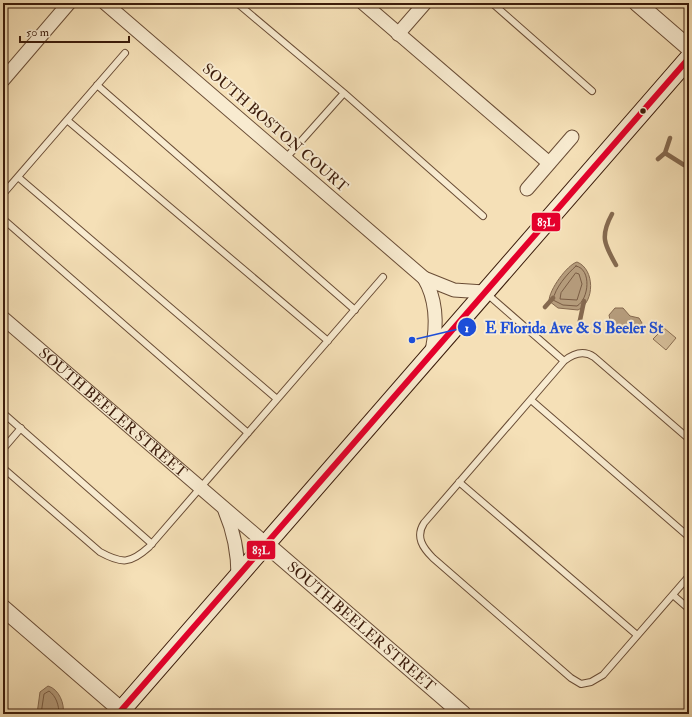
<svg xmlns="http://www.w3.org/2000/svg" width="692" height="717" font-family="'IM FELL Double Pica',serif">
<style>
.green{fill:#d6bf9a;stroke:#896e52}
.water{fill:#b69d7d;stroke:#85694f}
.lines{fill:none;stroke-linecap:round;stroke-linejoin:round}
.shore{stroke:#795c44;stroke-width:1}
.stream{stroke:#85694f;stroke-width:4.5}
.service-casing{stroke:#6a4d36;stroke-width:8}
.minor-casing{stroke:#6a4d36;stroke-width:15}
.tertiary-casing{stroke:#6a4d36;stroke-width:18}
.secondary-casing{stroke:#3c1c0b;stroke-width:20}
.service{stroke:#f8ebd0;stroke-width:6}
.minor{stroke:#f8ebd0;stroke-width:13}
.tertiary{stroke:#f8ebd0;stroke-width:16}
.secondary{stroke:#f8ebd0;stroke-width:18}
.bus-1-casing{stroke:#f8ebd0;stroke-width:9}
.bus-1{stroke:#e4002b;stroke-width:6}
.bus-dot{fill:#3c1c0b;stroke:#f8ebd0;stroke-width:1.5}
.labels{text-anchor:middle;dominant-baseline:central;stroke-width:4;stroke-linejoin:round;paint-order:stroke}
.street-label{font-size:15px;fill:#3c1c0b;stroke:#f8ebd0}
.leader{fill:none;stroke:#1d4ed8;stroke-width:1.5}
.callout-dot{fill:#1d4ed8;stroke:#f8ebd0;stroke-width:1.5}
.mark-label{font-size:12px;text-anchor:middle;font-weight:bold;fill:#fff}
.callout-label{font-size:16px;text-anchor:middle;font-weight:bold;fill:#1d4ed8;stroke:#f8ebd0;stroke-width:4;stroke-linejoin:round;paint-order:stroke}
.line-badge{stroke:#f8ebd0;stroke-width:1.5}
.badge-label{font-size:11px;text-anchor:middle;font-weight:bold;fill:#fff}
</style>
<rect width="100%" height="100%" fill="#f5e0b7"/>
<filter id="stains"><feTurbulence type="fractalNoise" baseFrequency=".005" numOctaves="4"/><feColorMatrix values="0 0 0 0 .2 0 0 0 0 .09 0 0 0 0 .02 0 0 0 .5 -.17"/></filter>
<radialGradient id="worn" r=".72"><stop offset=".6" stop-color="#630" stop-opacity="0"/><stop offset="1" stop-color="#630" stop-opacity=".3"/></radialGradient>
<path class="green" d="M664 328 676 338 666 350 653 339Z"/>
<path class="water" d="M577 262C595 269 595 302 578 310L558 308 549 301C549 290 567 265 577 262Z
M615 308H623L630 316 639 318 642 323 640 328 635 331 627 326 613 324 610 320 609 315Z
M48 686C59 689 65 704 63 714H37L40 692Z"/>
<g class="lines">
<path class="shore" d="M576 266C592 269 589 299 577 306L563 305 553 300C555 288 567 274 576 266Z
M576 273 579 274 582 284 577 300 560 299 561 293Z
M41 714 44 694 49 691C56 696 59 705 59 714"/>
<path class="stream" d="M665 153 684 165
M658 159 665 153 670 138
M612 214C600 236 604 244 616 265
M545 307 553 298
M579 325 584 301"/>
<g class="service-casing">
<path id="service" d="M237 3 344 93 483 216
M492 3 592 91
M97 85 355 310
M67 120 328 341
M286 158 344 93
M18 177 277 399
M3 194 125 53
M3 219 248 433
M486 293 564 361
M531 400 689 537
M3 413 152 544
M689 439 594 357C584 350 574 353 564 361L424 523C415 537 423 548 433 558L571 678 581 684 591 682 603 675 689 576
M3 449 21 428
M3 468 100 552C122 564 130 564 149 547L383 277
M459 482 637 635
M673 595 689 609"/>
</g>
<g class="minor-casing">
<g id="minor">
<path d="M105 3 424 278 454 290 484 292"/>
<path d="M363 3 549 163"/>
<path d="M398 34 425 3"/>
<path d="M3 80 69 3"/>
<path d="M527 189 572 137"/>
<path d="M424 278C437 300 437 327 432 351"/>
<path id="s1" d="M3 318 266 544"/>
<path d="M225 511C234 532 238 552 238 576"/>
</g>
</g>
<g class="tertiary-casing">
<g id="tertiary">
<path d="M637 3 689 48"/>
<path id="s2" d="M266 544 463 714"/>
<path d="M3 608 121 710"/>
</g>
</g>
<g class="secondary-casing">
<path id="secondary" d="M118 714 689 58"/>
</g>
<use href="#service" class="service"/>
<use href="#minor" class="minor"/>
<use href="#tertiary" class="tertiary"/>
<use href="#secondary" class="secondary"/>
<g class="bus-1-casing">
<path id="bus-1" d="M118 714 689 58"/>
</g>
<use href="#bus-1" class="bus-1"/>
</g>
<circle class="bus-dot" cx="643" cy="111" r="3.5"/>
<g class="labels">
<g class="street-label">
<text transform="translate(275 128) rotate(41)">SOUTH BOSTON COURT</text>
<text stroke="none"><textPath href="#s1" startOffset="145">SOUTH BEELER STREET</textPath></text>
<text stroke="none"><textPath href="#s2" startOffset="126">SOUTH BEELER STREET</textPath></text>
</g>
</g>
<path class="leader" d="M412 340L467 327"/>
<g class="callout-dot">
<circle cx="412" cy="340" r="4"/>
<circle cx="467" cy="327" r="10"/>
</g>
<g class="mark-label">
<text x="467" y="332">1</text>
</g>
<g class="callout-label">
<text x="574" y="333">E Florida Ave &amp; S Beeler St</text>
</g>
<g class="line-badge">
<rect x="531" y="212" width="30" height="20" rx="4" fill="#e4002b"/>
<rect x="246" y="540" width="30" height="20" rx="4" fill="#e4002b"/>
</g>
<g class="badge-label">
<text x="546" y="226">83L</text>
<text x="261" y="554">83L</text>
</g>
<rect width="692" height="717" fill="none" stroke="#f5e0b7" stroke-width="16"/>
<rect x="4" y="4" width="684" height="709" fill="none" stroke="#3c1c0b" stroke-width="2"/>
<rect x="8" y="8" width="676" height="701" fill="none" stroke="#3c1c0b"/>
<path d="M20 36v6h109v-6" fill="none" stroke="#3c1c0b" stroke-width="2"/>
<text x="26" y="36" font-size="12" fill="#3c1c0b" stroke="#f8ebd0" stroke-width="3" paint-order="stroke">50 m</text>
<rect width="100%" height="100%" filter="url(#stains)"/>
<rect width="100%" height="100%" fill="url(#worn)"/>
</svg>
